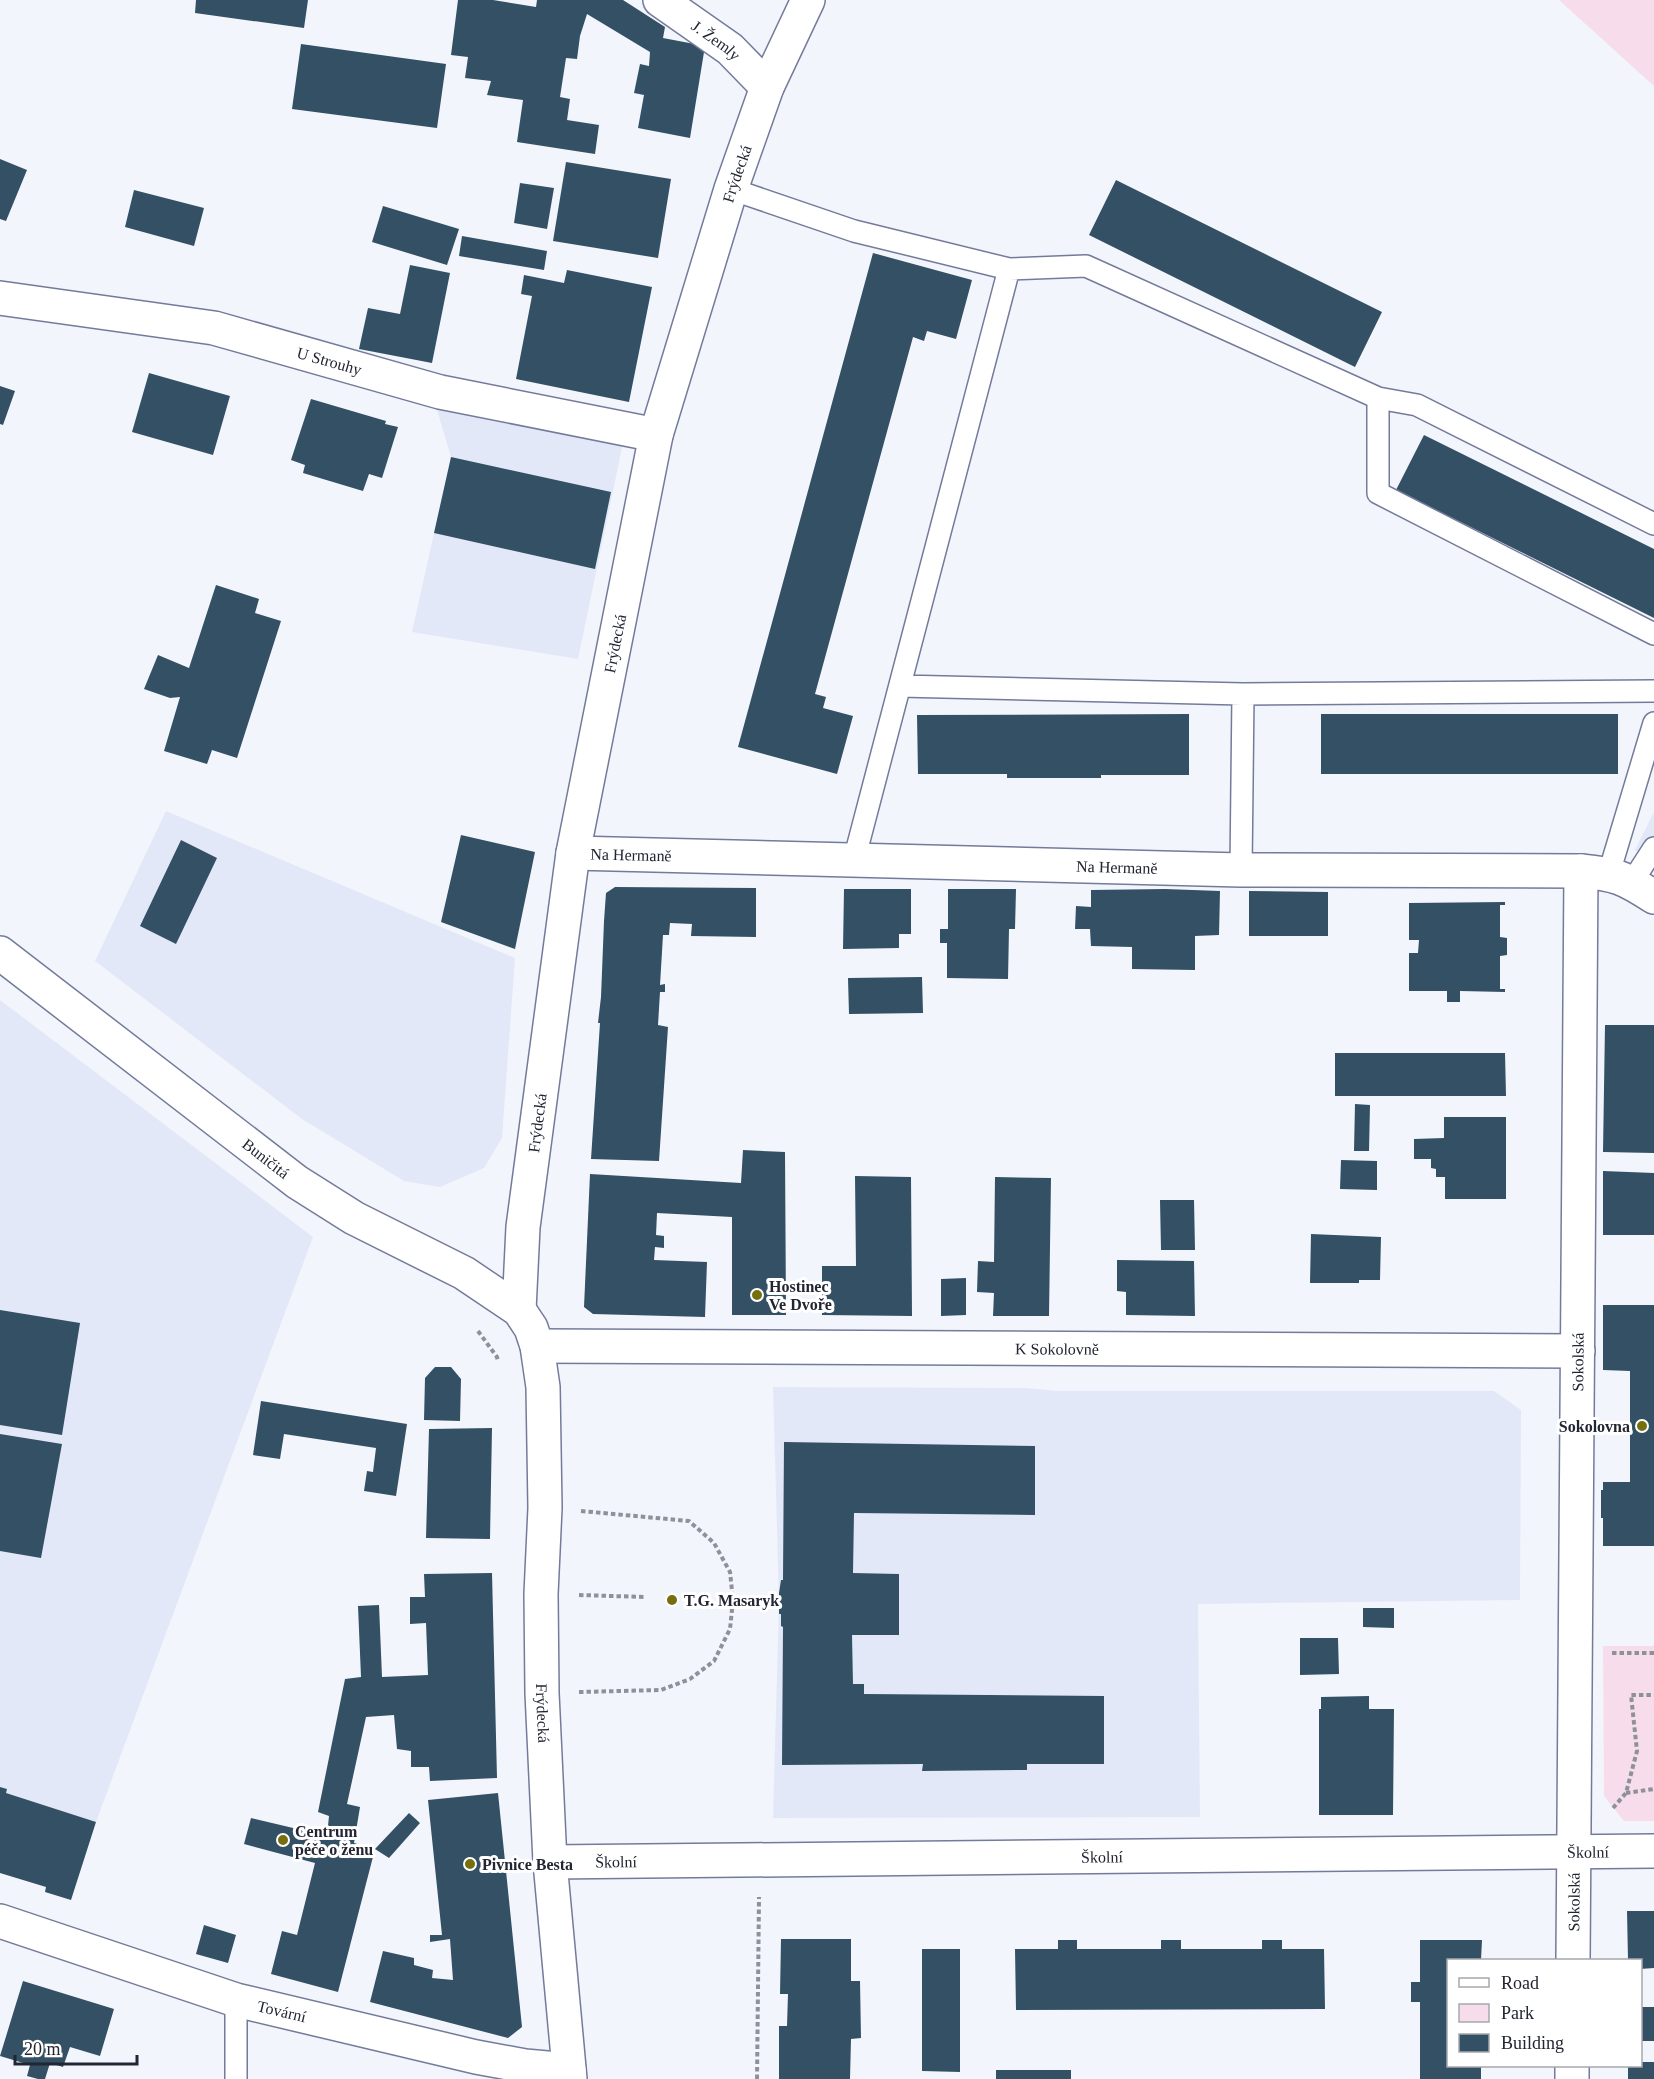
<svg xmlns="http://www.w3.org/2000/svg" width="1654" height="2079" font-family="Georgia,serif">
<style>
.built{fill:#e3e8f8}
.green{fill:#f7dcec}
.building{fill:#335064}
.lines{fill:none;stroke-linecap:round;stroke-linejoin:round}
.service-casing{stroke:#737b9a;stroke-width:24}
.minor-casing{stroke:#737b9a;stroke-width:36}
.secondary-casing{stroke:#737b9a;stroke-width:36}
.path{stroke:#8e919a;stroke-width:4;stroke-dasharray:4.5 3;stroke-linecap:butt}
.service{stroke:#fff;stroke-width:21}
.minor{stroke:#fff;stroke-width:33}
.secondary{stroke:#fff;stroke-width:33}
.poi-dot{fill:#766f0d;stroke:#fff;stroke-width:2}
.labels{text-anchor:middle;dominant-baseline:central;stroke-width:6;stroke-linejoin:round;paint-order:stroke}
.street-label{font-size:16px;fill:#222532;stroke:#fff}
.poi-label{font-size:16px;font-weight:bold;fill:#222532;stroke:#fff;text-anchor:start}
</style>
<rect width="100%" height="100%" fill="#f3f5fc"/>
<path class="built" d="M434 400 623 443 578 659 412 632 451 457Z
M166 811 515 958 502 1138 484 1168 440 1187 404 1181 302 1119 95 961Z
M1654 812V863L1635 850Z
M0 1000 313 1237 96 1822 6 1793 7 1789 0 1787Z
M773 1387 1025 1388 1059 1391H1494L1521 1410 1520 1600 1198 1604 1200 1817 773 1818 779 1603Z"/>
<path class="green" d="M1559 0H1654V86Z
M1603 1646H1654V1821H1624L1604 1796Z"/>
<path class="building" d="M196 0H308L304 28 195 13Z
M458 0H493L536 7 537 0H623L665 27 663 38 705 46 690 138 638 128 644 95 634 93 640 64 649 66 650 52 587 14 580 36 577 59 566 58 560 97 570 99 567 120 599 125 595 154 517 142 523 100 487 95 491 81 465 78 468 57 451 55Z
M301 44 446 64 437 128 292 109Z
M0 159 27 170 6 221 0 219Z
M566 162 671 179 658 258 553 241Z
M1116 180 1382 312 1355 367 1089 235Z
M520 183 554 188 547 229 514 223Z
M134 190 204 208 194 246 125 227Z
M383 206 459 229 447 265 372 242Z
M462 236 547 251 544 270 459 256Z
M873 253 972 280 956 339 927 331 924 341 913 337 815 694 826 697 823 708 853 716 837 774 738 747Z
M410 265 450 273 432 363 359 349 368 308 400 314Z
M567 270 652 287 629 402 516 379 532 296 521 294 524 275 564 283Z
M149 373 230 396 213 455 132 432Z
M0 386 15 391 3 425 0 424Z
M311 399 386 421 385 424 398 427 382 478 369 474 363 491 303 473 305 465 291 460Z
M1424 435 1654 549V618L1396 490Z
M451 457 611 492 595 569 434 533Z
M216 585 259 599 255 613 281 621 237 758 212 750 207 764 164 751 180 697 170 698 144 689 158 655 189 668Z
M1189 714V775H1101V778H1007V774H918L917 715Z
M1321 714H1618V774H1321Z
M461 835 535 852 515 949 441 922Z
M181 840 217 858 176 944 140 926Z
M615 887 756 888V937L691 936 692 924 670 923 669 935H663L660 985 665 984V992H660L658 1025 668 1027 659 1161 591 1159 600 1023H598L601 997 604 921 606 893Z
M844 889H911V934H899V948L843 949Z
M948 889H1016L1015 929H1009L1008 979 947 978V943H940V929H948Z
M1165 889 1220 891 1219 935 1195 936V970L1132 969V947L1091 946 1090 929H1075L1076 906 1091 907V890Z
M1249 891 1328 892V936H1249Z
M1505 902V905H1500V937L1507 938V955L1500 956V989H1505V992L1460 991V1002H1447V991H1409V953H1418L1419 940H1409V903Z
M922 977 923 1013 849 1014 848 978Z
M1605 1025H1654V1153L1603 1152Z
M1335 1053H1505L1506 1096H1335Z
M1355 1104 1370 1105 1369 1151H1354Z
M1444 1117H1506V1199H1445V1177H1436V1169L1431 1168V1159H1414V1139L1444 1138Z
M743 1150 785 1152 786 1315H732V1217L657 1213 656 1235 664 1236V1248L655 1247 654 1260 707 1262 705 1317 593 1314 584 1307 590 1174 741 1183Z
M1341 1160 1377 1161V1190L1340 1189Z
M1603 1171 1654 1173V1235H1603Z
M855 1176 911 1177 912 1316 822 1315V1266H856Z
M995 1177 1051 1178 1049 1316H993L994 1293 977 1292 978 1261 994 1262Z
M1160 1200H1194L1195 1250H1161Z
M1311 1234 1381 1237 1380 1280H1359V1283H1310Z
M1117 1260 1194 1261 1195 1316 1126 1315V1292L1117 1291Z
M966 1278V1315L941 1316V1279Z
M1603 1305H1654V1546H1603V1518H1601V1490H1603V1482H1630V1371L1603 1370Z
M0 1310 80 1323 62 1435 0 1425Z
M435 1367H451L461 1379 460 1421 424 1420 425 1378Z
M261 1401 407 1424 396 1496 364 1491 367 1471 373 1472 376 1448 284 1434 280 1459 253 1455Z
M492 1428 490 1539 426 1538 429 1429Z
M0 1434 62 1444 41 1558 0 1551Z
M784 1442 1035 1446V1515L854 1513 853 1573 899 1574V1635H852L853 1684H864V1694L1104 1696V1764H1027V1770L922 1771 923 1764 782 1765 783 1627 781 1626V1614H779V1593L781 1580H783Z
M492 1573 497 1778 430 1781 429 1767H411V1751L397 1749 394 1715 366 1717 347 1804 360 1807 354 1843 375 1849 338 1992 271 1974 282 1931 297 1935 315 1863 244 1844 251 1818 327 1836 329 1816 318 1812 345 1679 361 1677 358 1606 379 1605 382 1677 428 1675 426 1623 410 1624V1597H425L424 1574Z
M1363 1608H1394V1628L1363 1627Z
M1300 1638H1338L1339 1674 1300 1675Z
M1369 1696V1709H1394L1393 1815H1319V1709H1321V1697Z
M0 1787 7 1789 6 1793 96 1822 71 1900 45 1892 46 1887 0 1873Z
M498 1793 522 2027 508 2038 370 2002 383 1951 414 1958V1965L433 1970 432 1978 453 1980 450 1939 430 1942V1935H442L428 1800Z
M409 1813 420 1823 389 1858 375 1849Z
M1627 1911H1654V1968L1640 1969V1960H1628Z
M204 1925 236 1935 228 1963 196 1954Z
M781 1939H851V1981H860L861 2038 851 2039 850 2079H779V2026H787L788 1994H780Z
M1058 1940H1077V1949H1161V1940H1181V1949H1262V1940H1282V1949H1324L1325 2009 1016 2010 1015 1949H1058Z
M1420 1940H1482L1481 1960H1448V2066H1481V2079H1420V2002H1411V1982H1420Z
M922 1949H960V2072L922 2071Z
M23 1981 114 2009 100 2056 70 2047 63 2067 50 2063 45 2079H38L27 2076 30 2065 0 2056Z
M1640 2007H1654V2041H1640Z
M1640 2062H1654V2079H1628V2066H1640Z
M996 2070H1071V2079H996Z"/>
<g class="lines">
<g class="service-casing">
<path id="service" d="M731 189 854 231 1009 269 1086 266 1378 398 1417 405 1654 524
M1378 398V493L1654 634
M900 686 1243 694 1654 691
M854 860 1009 269
M1241 870 1243 694
M1609 873 1654 723
M1632 882 1654 848
M236 2000V2079"/>
</g>
<g class="minor-casing">
<g id="minor">
<path id="s1" d="M660 0 730 49 767 87"/>
<path id="s2" d="M0 298 214 328 440 392 656 435"/>
<path id="s3" d="M573 853 1241 870 1581 871C1616 874 1625 878 1654 897"/>
<path id="s4" d="M519 1310 523 1227 573 853 656 435 731 189 767 87 808 0"/>
<path id="s5" d="M537 1346 1578 1351"/>
<path id="s6" d="M550 1862 1654 1851"/>
<path id="s7" d="M0 1921 236 2000 476 2057 525 2066 569 2070"/>
<path id="s8" d="M1573 1960 1581 871"/>
<path d="M1572 2079V2066"/>
</g>
</g>
<g class="secondary-casing">
<g id="secondary">
<path id="s9" d="M0 953 297 1182 354 1218 464 1273 519 1310 531 1328 537 1346 543 1387 545 1508 541 1594 542 1693 550 1862 570 2079"/>
</g>
</g>
<path class="path" d="M478 1331 497 1357 498 1362
M581 1511 689 1521 714 1543 730 1572 733 1600
M579 1595 645 1597
M1612 1653H1654
M579 1692 661 1690 690 1679 714 1661 730 1629 733 1600 779 1603
M1626 1793 1654 1789
M1613 1808 1626 1793 1637 1751 1631 1695H1654
M757 2079 759 1897"/>
<use href="#service" class="service"/>
<use href="#minor" class="minor"/>
<use href="#secondary" class="secondary"/>
</g>
<g class="poi-dot">
<circle cx="757" cy="1295" r="6"/>
<circle cx="1642" cy="1426" r="6"/>
<circle cx="672" cy="1600" r="6"/>
<circle cx="283" cy="1840" r="6"/>
<circle cx="470" cy="1864" r="6"/>
</g>
<g class="labels">
<g class="street-label">
<text stroke="none"><textPath href="#s1" startOffset="69">J. Žemly</textPath></text>
<text stroke="none"><textPath href="#s4" startOffset="1160">Frýdecká</textPath></text>
<text stroke="none"><textPath href="#s2" startOffset="336">U Strouhy</textPath></text>
<text stroke="none"><textPath href="#s4" startOffset="674">Frýdecká</textPath></text>
<text stroke="none"><textPath href="#s3" startOffset="58">Na Hermaně</textPath></text>
<text stroke="none"><textPath href="#s3" startOffset="544">Na Hermaně</textPath></text>
<text stroke="none"><textPath href="#s4" startOffset="188">Frýdecká</textPath></text>
<text stroke="none"><textPath href="#s9" startOffset="336">Buničitá</textPath></text>
<text stroke="none"><textPath href="#s5" startOffset="520">K Sokolovně</textPath></text>
<text stroke="none"><textPath href="#s8" startOffset="598">Sokolská</textPath></text>
<text stroke="none"><textPath href="#s9" startOffset="1040">Frýdecká</textPath></text>
<text stroke="none"><textPath href="#s6" startOffset="1038">Školní</textPath></text>
<text stroke="none"><textPath href="#s6" startOffset="552">Školní</textPath></text>
<text stroke="none"><textPath href="#s6" startOffset="66">Školní</textPath></text>
<text stroke="none"><textPath href="#s8" startOffset="58">Sokolská</textPath></text>
<text stroke="none"><textPath href="#s7" startOffset="296">Tovární</textPath></text>
</g>
<g class="poi-label">
<text x="769" y="1286">Hostinec<tspan x="769" dy="18">Ve Dvoře</tspan></text>
<text x="1630" y="1426" text-anchor="end">Sokolovna</text>
<text x="684" y="1600">T.G. Masaryk</text>
<text x="295" y="1831">Centrum<tspan x="295" dy="18">péče o ženu</tspan></text>
<text x="482" y="1864">Pivnice Besta</text>
</g>
</g>
<rect x="1447" y="1959" width="195" height="108" fill="#ffffff" stroke="#a7a8ad" stroke-width="1.5"/>
<rect x="1459" y="1978" width="30" height="9" fill="#ffffff" stroke="#a7a8ad" stroke-width="1.5"/>
<text x="1501" y="1989" font-size="18" fill="#222532">Road</text>
<rect x="1459" y="2004" width="30" height="18" fill="#f7dcec" stroke="#a7a8ad" stroke-width="1.5"/>
<text x="1501" y="2019" font-size="18" fill="#222532">Park</text>
<rect x="1459" y="2034" width="30" height="18" fill="#335064" stroke="#a7a8ad" stroke-width="1.5"/>
<text x="1501" y="2049" font-size="18" fill="#222532">Building</text>
<path d="M15 2055v9h122v-9" fill="none" stroke="#222532" stroke-width="3"/>
<text x="24" y="2055" font-size="18" fill="#222532" stroke="#ffffff" stroke-width="4.5" paint-order="stroke">20 m</text>
</svg>
